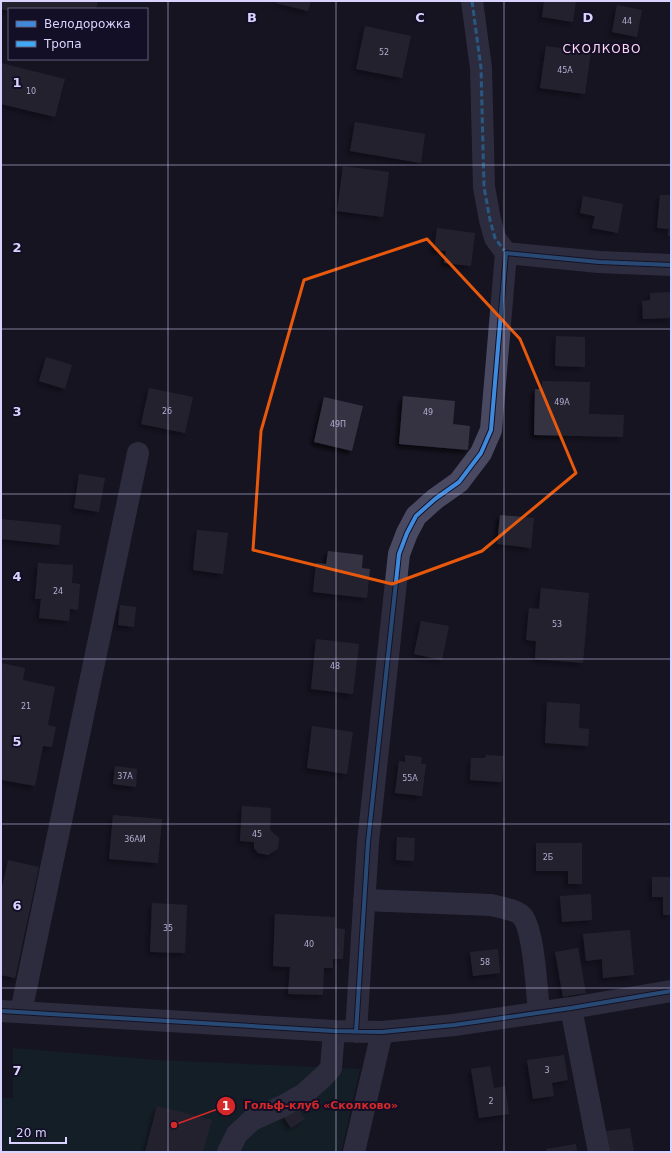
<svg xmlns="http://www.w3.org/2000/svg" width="672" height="1153" font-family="'DejaVu Sans',sans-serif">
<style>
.green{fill:#132c2d}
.building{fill:#343243;filter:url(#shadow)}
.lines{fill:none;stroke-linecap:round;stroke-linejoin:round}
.minor{stroke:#4a4962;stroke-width:22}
.quiet{stroke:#3fa9f5;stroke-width:3;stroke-dasharray:6 3;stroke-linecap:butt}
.cycleway-casing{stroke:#130f26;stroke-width:6}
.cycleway{stroke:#408adc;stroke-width:4}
.marked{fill:none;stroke:#e8590c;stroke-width:3;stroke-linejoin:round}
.grid{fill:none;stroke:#d9d4ff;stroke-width:1;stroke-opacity:0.55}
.labels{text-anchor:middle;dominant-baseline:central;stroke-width:4;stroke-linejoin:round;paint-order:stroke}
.number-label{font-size:8px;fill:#b0acd0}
.quarter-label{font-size:12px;letter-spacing:1px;fill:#ffd6f0;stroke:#130f26}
.grid-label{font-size:13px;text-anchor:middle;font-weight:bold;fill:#d9d4ff;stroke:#130f26;stroke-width:4;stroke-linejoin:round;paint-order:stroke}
.leader{fill:none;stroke:#d62828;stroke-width:1.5}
.callout-dot{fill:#d62828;stroke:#130f26;stroke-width:1.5}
.mark-label{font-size:12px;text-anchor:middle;font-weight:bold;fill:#fff}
.callout-label{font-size:11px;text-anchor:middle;font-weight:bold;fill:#d62828;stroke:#130f26;stroke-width:4;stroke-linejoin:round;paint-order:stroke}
</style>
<defs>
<filter id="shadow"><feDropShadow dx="-3.5" dy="3.5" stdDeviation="2" flood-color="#0009"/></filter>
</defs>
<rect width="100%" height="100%" fill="#161421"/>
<path class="green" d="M13 1048 157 1060 360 1069 341 1152H1V1098H13Z"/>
<path class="building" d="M1 1H98L96 9H9V11L1 9Z
M277 1H311L308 11 276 3Z
M544 1H576L573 22 542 17Z
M617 5 642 10 637 37 612 32Z
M365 26 411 36 402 78 356 69Z
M546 46 591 52 585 94 540 88Z
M1 63 65 79 55 117 1 104Z
M355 122 425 134 421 163 350 151Z
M343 166 389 172 383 217 337 211Z
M660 195H671V236H668L669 229 657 228Z
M583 196 623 204 618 233 592 228 595 216 580 213Z
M437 228 475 233 471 266 444 263 446 251 434 250Z
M671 292V318L643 319 642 301 650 300V293Z
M556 336 585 337V367L555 366Z
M46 357 72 365 65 389 39 381Z
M542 381 590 382 589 414 624 415 623 437 534 435 535 389H542Z
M149 388 193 397 185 433 141 424Z
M403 396 455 401 453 424 470 426 468 450 399 444Z
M324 397 363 406 352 451 314 442Z
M79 474 105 478 99 512 74 508Z
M500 515 534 518 531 548 497 544Z
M1 519 61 525 59 545 1 539Z
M197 530 228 533 223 574 193 570Z
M328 551 363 555 362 568 370 569 367 598 313 592 316 563 326 564Z
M38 563 73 565 72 583 80 584 78 610 70 609 69 621 39 618 41 599H35Z
M541 588 589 593 583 663 535 659 536 641 526 640 529 608 539 609Z
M120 605 136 607 134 627 118 625Z
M421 621 449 626 442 660 414 654Z
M316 639 359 644 353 694 311 689Z
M1 663 25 668 23 680 55 687 48 725 56 727 52 747 43 746 35 786 2 780 1 784Z
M547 702 580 704 579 728 589 729 588 746 545 743Z
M312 726 353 732 347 774 307 768Z
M405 755 422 757 421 764H426L422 796 395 793 399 761 405 762Z
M486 755 504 756 502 782 470 780 471 758H485Z
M115 766 137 769 136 787 113 784Z
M242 806 271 808 270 830 279 838 278 849 268 855 258 853 254 848V842L240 841Z
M113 815 162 819 158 863 109 859Z
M397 837 415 838 414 861 396 860Z
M536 843H582V884H568V871H536Z
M8 860 39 867 15 978 1 975V892Z
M652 877H671V915H663V897H652Z
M591 894 592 920 562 922 560 896Z
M152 903 187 905 185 953 150 952Z
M275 914 335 917V928L345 929 343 959H333V968H324L323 995 288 994 290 967 273 966Z
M630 930 634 975 603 978 602 959 586 961 583 934Z
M578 948 586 993 563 997 555 952Z
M498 949 500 973 473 976 470 952Z
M564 1055 568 1080 552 1083 554 1096 533 1099 527 1060Z
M490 1066 494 1088 505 1086 509 1114 479 1118 471 1069Z
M157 1106 212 1120 203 1152H145Z
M297 1107 305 1119 291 1128 283 1116Z
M630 1128 634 1152H609L606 1131Z
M576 1144 577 1152H546V1149Z"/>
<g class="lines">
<path class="minor" d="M472 1 481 68 484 187 490 220 495 238 506 253
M364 900 491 905C499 907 517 910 522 916 534 929 537 993 539 1013
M571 1008 599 1152
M1 1011 334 1031 382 1032 454 1025 571 1008 671 991
M21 1012 138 453
M356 1032 368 842 399 554 407 533 416 516 435 499 459 482 481 453 491 430 506 253 599 262 671 265
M228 1152 237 1134 252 1120 283 1106 304 1094 324 1076 331 1068 334 1031
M354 1152 382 1032"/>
<path class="quiet" d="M472 1 481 68 484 187 490 220 495 238 506 253"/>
<g class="cycleway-casing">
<path id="cycleway" d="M1 1011 334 1031 382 1032 454 1025 571 1008 671 991
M356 1032 368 842 399 554 407 533 416 516 435 499 459 482 481 453 491 430 506 253 599 262 671 265"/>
</g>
<use href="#cycleway" class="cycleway"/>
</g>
<path d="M0 0H672V1153H0ZM427 239 520 339 576 473 482 551 392 584 253 550 261 431 304 280Z" fill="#161421" fill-opacity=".55" fill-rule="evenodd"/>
<path class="marked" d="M427 239 520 339 576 473 482 551 392 584 253 550 261 431 304 280Z"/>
<path class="grid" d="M168 1V1152M336 1V1152M504 1V1152M1 165H671M1 329H671M1 494H671M1 659H671M1 824H671M1 988H671"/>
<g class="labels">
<g class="number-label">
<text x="627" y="21">44</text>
<text x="384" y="52">52</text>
<text x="565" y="70">45А</text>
<text x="31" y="91">10</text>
<text x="562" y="402">49А</text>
<text x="167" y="411">26</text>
<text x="428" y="412">49</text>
<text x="338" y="424">49П</text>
<text x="58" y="591">24</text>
<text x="557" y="624">53</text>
<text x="335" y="666">48</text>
<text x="26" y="706">21</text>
<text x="125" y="776">37А</text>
<text x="410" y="778">55А</text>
<text x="257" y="834">45</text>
<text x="135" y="839">36АИ</text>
<text x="548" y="857">2Б</text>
<text x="168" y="928">35</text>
<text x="309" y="944">40</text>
<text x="485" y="962">58</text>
<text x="547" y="1070">3</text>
<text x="491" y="1101">2</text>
</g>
<g class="quarter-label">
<text x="602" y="49">СКОЛКОВО</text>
</g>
</g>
<g class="grid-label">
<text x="252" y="22">B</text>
<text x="420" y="22">C</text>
<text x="588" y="22">D</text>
<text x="17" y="87">1</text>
<text x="17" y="252">2</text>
<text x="17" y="416">3</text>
<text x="17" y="581">4</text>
<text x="17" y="746">5</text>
<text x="17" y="910">6</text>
<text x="17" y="1075">7</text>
</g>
<path class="leader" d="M174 1125L226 1106"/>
<g class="callout-dot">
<circle cx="174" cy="1125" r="4"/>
<circle cx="226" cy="1106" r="10"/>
</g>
<g class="mark-label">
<text x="226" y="1110">1</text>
</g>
<g class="callout-label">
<text x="321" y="1109">Гольф-клуб «Сколково»</text>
</g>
<rect width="672" height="1153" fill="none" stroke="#d9d4ff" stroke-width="4"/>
<rect x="8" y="8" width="140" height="52" fill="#130f26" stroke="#625e7d"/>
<rect x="16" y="21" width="20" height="6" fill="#408adc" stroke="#625e7d"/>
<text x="44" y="28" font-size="12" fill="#d9d4ff">Велодорожка</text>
<rect x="16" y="41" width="20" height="6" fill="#3fa9f5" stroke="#625e7d"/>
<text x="44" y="48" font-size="12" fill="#d9d4ff">Тропа</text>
<path d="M10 1137v6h56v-6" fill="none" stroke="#d9d4ff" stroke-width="2"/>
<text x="16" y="1137" font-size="12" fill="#d9d4ff" stroke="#130f26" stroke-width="3" paint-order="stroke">20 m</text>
</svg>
